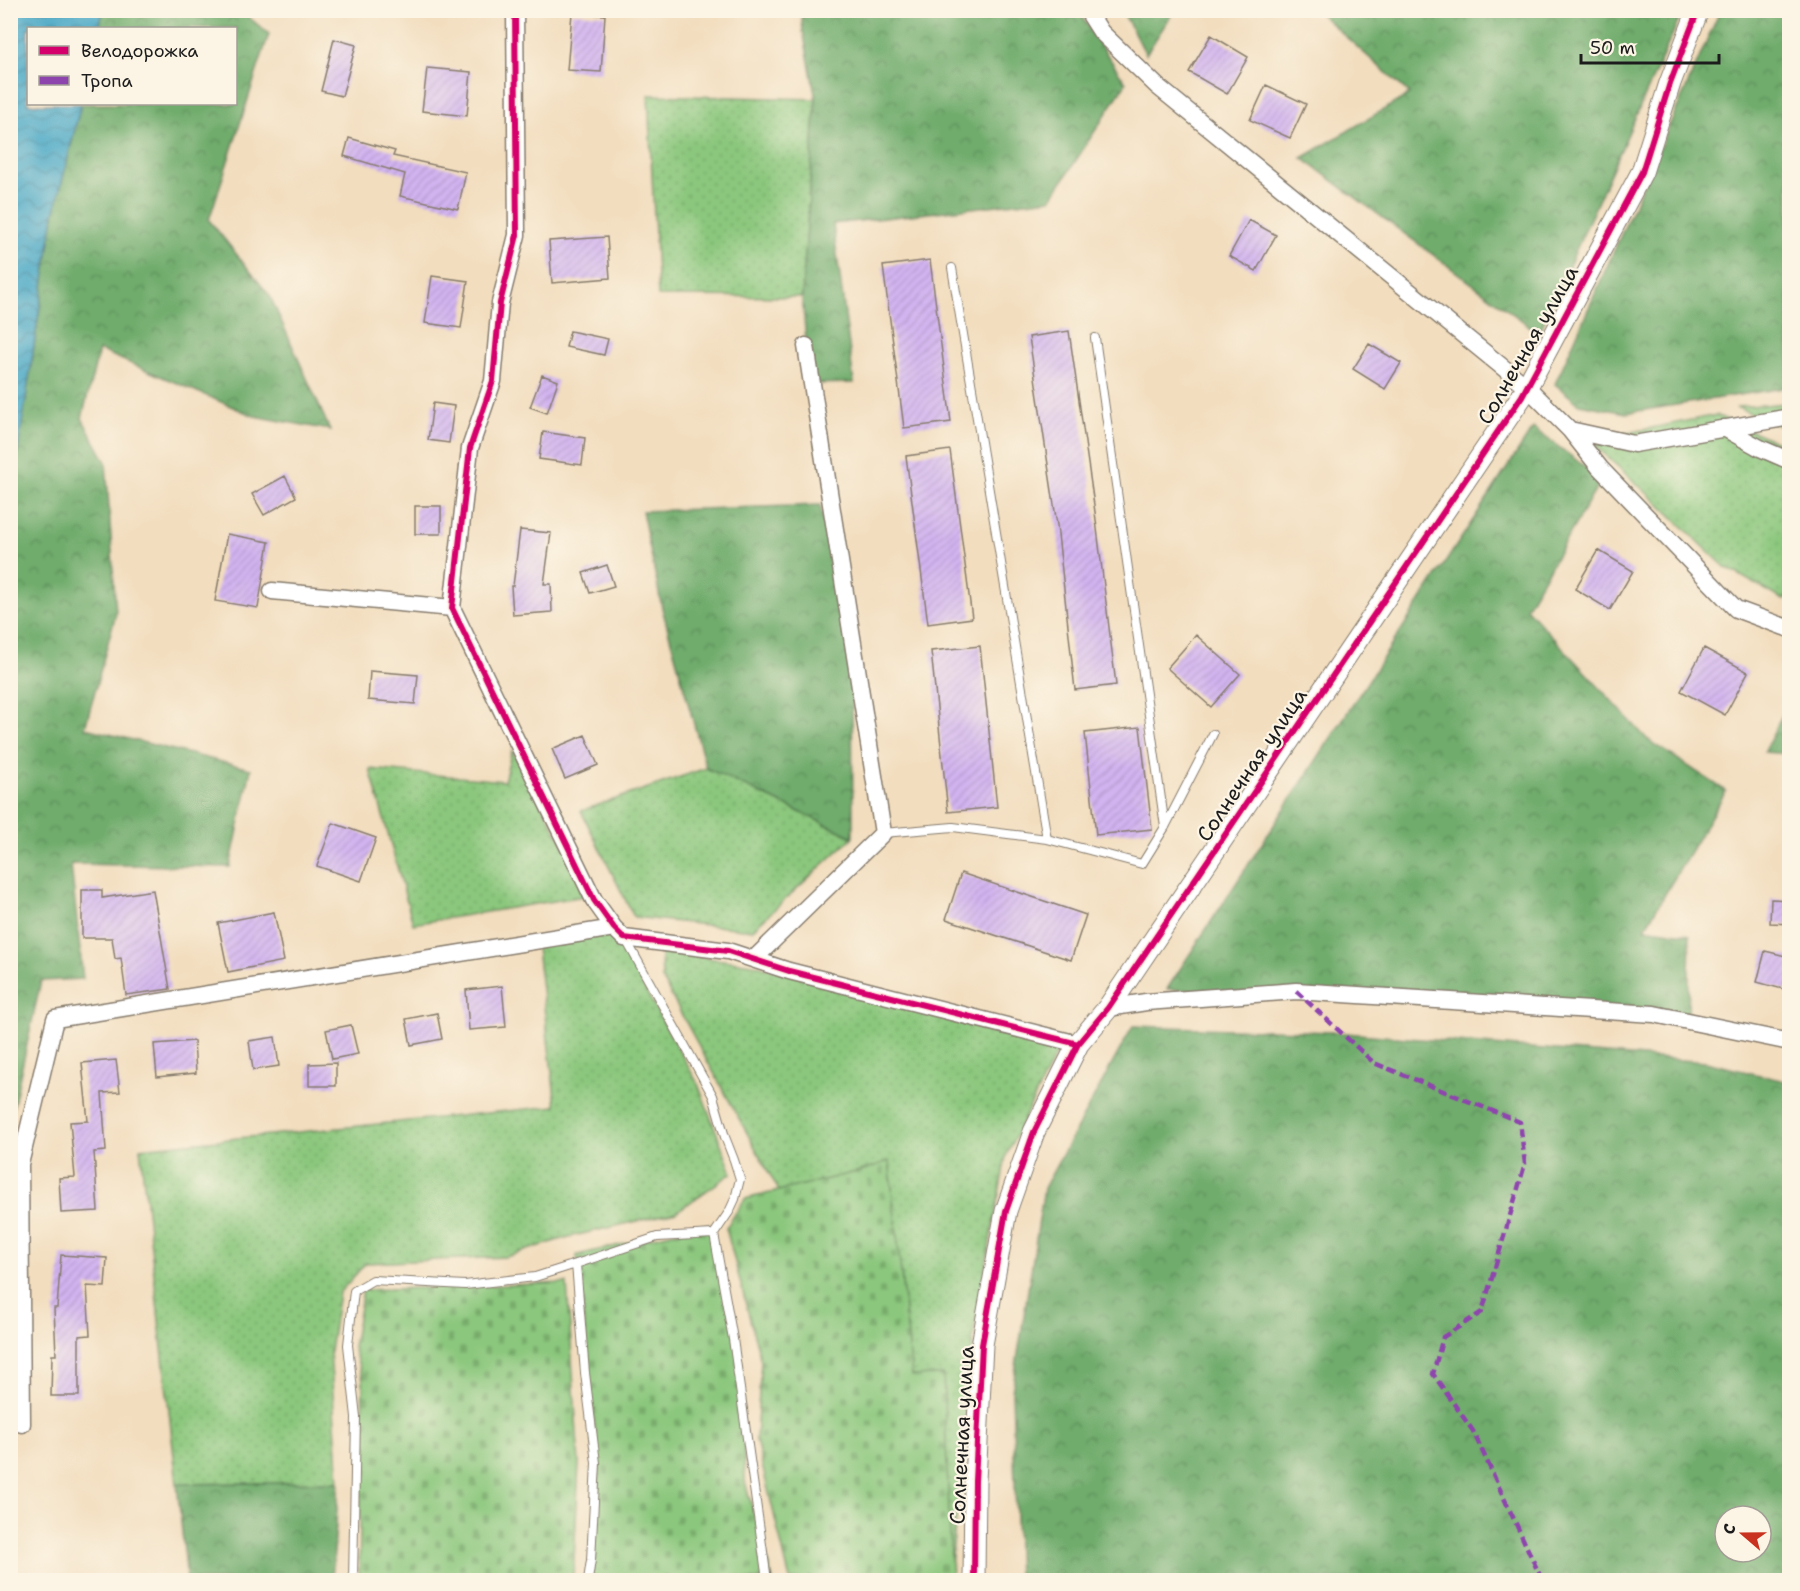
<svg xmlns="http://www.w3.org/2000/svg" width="1800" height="1591" font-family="'Shantell Sans',sans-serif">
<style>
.grass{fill:url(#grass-dots);stroke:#54724c;stroke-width:1.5}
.forest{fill:url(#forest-crowns);stroke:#466444;stroke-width:1.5;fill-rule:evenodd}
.cemetery{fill:url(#cemetery-stones);stroke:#54724c;stroke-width:1.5}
.water{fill:url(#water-waves);stroke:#326271;stroke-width:1.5}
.building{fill:url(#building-hatch)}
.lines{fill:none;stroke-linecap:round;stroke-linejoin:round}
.service-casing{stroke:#877c6d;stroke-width:10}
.minor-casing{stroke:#877c6d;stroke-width:19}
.tertiary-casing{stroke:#877c6d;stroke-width:23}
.service{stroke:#fff;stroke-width:8}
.minor{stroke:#fff;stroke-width:16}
.tertiary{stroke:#fff;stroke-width:21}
.quiet{stroke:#8e44ad;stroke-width:4.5;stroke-dasharray:9 4.5;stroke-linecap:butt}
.cycleway-casing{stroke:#fcf5e5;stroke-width:10}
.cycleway{stroke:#d6006c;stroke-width:6}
.labels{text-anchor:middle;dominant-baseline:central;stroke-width:4.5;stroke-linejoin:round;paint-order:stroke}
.street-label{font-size:21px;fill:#1c1c1c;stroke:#fcf5e5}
</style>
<defs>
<pattern id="grass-dots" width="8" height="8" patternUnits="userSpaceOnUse" patternTransform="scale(1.5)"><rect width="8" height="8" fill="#8bc77d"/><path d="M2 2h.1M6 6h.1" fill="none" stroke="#77aa6b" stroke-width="1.8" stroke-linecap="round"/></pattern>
<pattern id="forest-crowns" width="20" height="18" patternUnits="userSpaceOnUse" patternTransform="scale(1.5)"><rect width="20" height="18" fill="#70ac6c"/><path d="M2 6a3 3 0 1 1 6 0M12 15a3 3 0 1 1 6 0" fill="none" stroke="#5b8b58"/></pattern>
<pattern id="cemetery-stones" width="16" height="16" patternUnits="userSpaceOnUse" patternTransform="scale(1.5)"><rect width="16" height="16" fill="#8bc77d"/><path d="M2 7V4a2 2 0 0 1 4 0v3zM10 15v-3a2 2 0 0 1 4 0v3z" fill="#77aa6b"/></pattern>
<pattern id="water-waves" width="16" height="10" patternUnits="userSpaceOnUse" patternTransform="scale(1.5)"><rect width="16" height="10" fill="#47a7c6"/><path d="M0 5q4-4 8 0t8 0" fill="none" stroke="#3a87a0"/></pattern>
<pattern id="building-hatch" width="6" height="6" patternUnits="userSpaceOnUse" patternTransform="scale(1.5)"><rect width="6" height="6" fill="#d2b4f0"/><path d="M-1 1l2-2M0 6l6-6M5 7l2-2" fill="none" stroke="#b49acd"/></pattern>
</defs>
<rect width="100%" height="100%" fill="#fcf5e5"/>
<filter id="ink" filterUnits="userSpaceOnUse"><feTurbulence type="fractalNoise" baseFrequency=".0167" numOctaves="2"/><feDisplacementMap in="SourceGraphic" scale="12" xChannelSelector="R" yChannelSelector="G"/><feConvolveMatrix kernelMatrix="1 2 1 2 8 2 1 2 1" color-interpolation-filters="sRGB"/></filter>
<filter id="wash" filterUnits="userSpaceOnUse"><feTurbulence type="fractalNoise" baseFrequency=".008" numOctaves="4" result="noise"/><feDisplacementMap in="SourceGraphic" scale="24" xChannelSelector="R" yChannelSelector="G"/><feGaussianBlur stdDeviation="1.35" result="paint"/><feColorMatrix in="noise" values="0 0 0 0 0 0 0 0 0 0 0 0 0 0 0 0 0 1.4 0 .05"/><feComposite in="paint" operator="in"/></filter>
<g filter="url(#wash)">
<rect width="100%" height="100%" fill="#f2ddbe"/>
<path class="grass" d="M648 95 816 99 802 297 658 296Z
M1789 403V430L1736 407Z
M1716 415 1789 447V596L1784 600 1725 567 1657 502 1564 418 1617 435Z
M512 750 591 895 413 924 370 769 504 781Z
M706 768 853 837 752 930 634 917 581 811Z
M611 929 698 1084 732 1173 676 1212 565 1238 506 1257 366 1263 339 1293 330 1351 339 1482 177 1484 140 1148 556 1106 536 940Z
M661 952 753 964 1059 1047 1006 1156 974 1329 951 1567 943 1375 912 1376 889 1162 861 1171 779 1191 662 979Z"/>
<path class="forest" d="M1677 10 1682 13 1539 333 1302 158 1410 94 1317 11Z
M103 11H241L269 34 209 220 270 296 330 430 254 416 99 350 82 418 106 462 116 613 85 728 251 769 230 867 71 864 83 979 41 981 11 1117V496L54 215 81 104H236V28H99Z
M801 11H1078L1126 83 1051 199 833 224 854 383 810 384 802 297 816 99 803 31Z
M1122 11H1174L1146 54Z
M1720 11H1789V387L1626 413 1579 404 1555 384Z
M1533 428 1602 479 1526 608 1647 739 1726 791 1645 928 1690 935 1688 1017 1167 989Z
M820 505 852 661 853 837 706 768 662 608 642 511Z
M1789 702V754L1764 752Z
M1133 1026 1333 1032 1706 1062 1789 1082V1580H1018L1012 1392 1044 1188ZM1725 1516H1761V1552H1725Z
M339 1482 332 1580H187L177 1484Z"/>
<path class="cemetery" d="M889 1161 912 1376 943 1375 952 1580H790L756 1440 761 1361 726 1228 745 1199 861 1171Z
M710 1224 741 1364 745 1482 773 1580H591L599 1469 577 1255Z
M567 1283 579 1464 573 1580H359L363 1379 353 1347 363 1290Z"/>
<path class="water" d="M11 10 103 11 99 28H28V104H81L54 215 11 496Z"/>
<g id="blocks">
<path class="building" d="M572 13 605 15 601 72 567 70Z
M1211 35 1248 57 1227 94 1189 72Z
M334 39 356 45 342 96 321 91Z
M427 68 471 72 467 116 422 111Z
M1266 85 1306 104 1290 138 1250 120Z
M349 138 395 151 393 156 466 172 458 209 400 196 405 174 344 156Z
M1249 220 1276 235 1256 271 1229 256Z
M607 237 610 278 552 283 549 241Z
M930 260 951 422 904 428 883 266Z
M432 276 468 281 461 328 425 323Z
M570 331 608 339 604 355 566 347Z
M1069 331 1095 512 1116 685 1075 690 1057 525 1029 337Z
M1369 344 1401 363 1385 389 1353 369Z
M542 375 558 381 547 413 530 407Z
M433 403 454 406 449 443 428 440Z
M543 432 585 438 582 465 539 459Z
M950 450 972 618 928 624 906 456Z
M285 476 296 497 264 515 252 494Z
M415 506H441V534H415Z
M520 530 551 533 544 584H551L552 612 513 615 511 586H513Z
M227 534 269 542 258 608 215 601Z
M1598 550 1633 571 1610 610 1575 589Z
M607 565 614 586 590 593 583 573Z
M1196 635 1240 674 1211 707 1167 668Z
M980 646 997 807 948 812 931 651Z
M1704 648 1748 672 1725 715 1681 691Z
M370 671 418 675 415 704 368 700Z
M1140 727 1152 829 1096 835 1085 733Z
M585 735 598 765 565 779 552 749Z
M333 823 376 838 361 881 317 866Z
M961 873 1086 915 1071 960 946 919Z
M82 890H102V898L153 890 170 989 126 995 121 958 115 959 112 938H82Z
M1771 899 1790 900V924L1770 923Z
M274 912 284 961 228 972 218 923Z
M1765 951 1790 957V991L1757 982Z
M502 986 506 1027 469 1030 466 990Z
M437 1013 442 1039 411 1045 406 1019Z
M351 1025 358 1054 332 1059 326 1030Z
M275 1037 279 1066 253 1070 249 1041Z
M194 1041 196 1073 157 1077 154 1044Z
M116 1060 120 1092 102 1093 106 1151 94 1152 98 1211 61 1213 59 1178 75 1177 70 1122 88 1121 82 1063Z
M336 1063V1086H309V1064Z
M61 1255 107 1258 105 1287 87 1286 90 1335 79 1336V1396H51L52 1355H56L54 1308H57Z"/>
</g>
</g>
<g filter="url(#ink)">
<use href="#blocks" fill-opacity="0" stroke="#877c6d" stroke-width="1.5"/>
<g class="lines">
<g class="service-casing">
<path id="service" d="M1095 338 1165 827
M883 833 953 827 1047 839 952 268
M1047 839 1142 864 1165 827 1213 734
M625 938 713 1096 725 1137 734 1160 740 1179 735 1199 729 1212 714 1234 733 1339 767 1580
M353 1580 356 1417 348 1345 354 1291 373 1280 465 1285 535 1277 576 1264
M588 1580 591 1560 596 1463 585 1373 576 1264 657 1237 714 1234"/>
</g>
<g class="minor-casing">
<path id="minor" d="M515 10 517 235 500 303 493 381 470 448 452 608 594 900 614 928 624 938 728 951 789 971 1078 1044
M1087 10 1101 32 1157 86 1527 387 1570 430 1634 444 1790 417
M1724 428 1760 448 1790 461
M1570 430 1600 468 1736 609 1790 629
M272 591 452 608
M754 959 883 833 806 346
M1108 1008 1146 1002 1296 991 1654 1014 1790 1042
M22 1424 20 1164 55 1019 614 928"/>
</g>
<g class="tertiary-casing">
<path id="tertiary" d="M974 1580 975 1481 982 1345 1006 1211 1034 1132 1078 1044 1108 1008 1522 396 1642 172 1670 83 1698 10"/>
</g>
<use href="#service" class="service"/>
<use href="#minor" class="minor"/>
<use href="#tertiary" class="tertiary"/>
<path class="quiet" d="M1296 991 1374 1063 1520 1122 1525 1164 1482 1312 1443 1337 1433 1374 1473 1431 1542 1580"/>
<g class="cycleway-casing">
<path id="cycleway" d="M515 10 517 235 500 303 493 381 470 448 452 608 594 900 614 928 624 938 728 951 789 971 1078 1044
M974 1580 975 1481 982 1345 1006 1211 1034 1132 1078 1044 1108 1008 1522 396 1642 172 1670 83 1698 10"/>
</g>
<use href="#cycleway" class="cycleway"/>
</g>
</g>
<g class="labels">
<g class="street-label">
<text transform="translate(1528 345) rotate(-60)">Солнечная улица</text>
<text transform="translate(1252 765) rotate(-56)">Солнечная улица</text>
<text transform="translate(962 1435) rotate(-87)">Солнечная улица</text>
</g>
</g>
<rect width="1800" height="1591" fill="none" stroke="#fcf5e5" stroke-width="36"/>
<rect x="27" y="27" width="210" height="78" fill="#fcf5e5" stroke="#a29e95" stroke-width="1.5"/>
<rect x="39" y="46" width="30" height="9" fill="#d6006c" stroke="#a29e95" stroke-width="1.5"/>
<text x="81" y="57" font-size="18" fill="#1c1c1c">Велодорожка</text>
<rect x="39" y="76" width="30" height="9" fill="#8e44ad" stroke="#a29e95" stroke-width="1.5"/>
<text x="81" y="87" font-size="18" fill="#1c1c1c">Тропа</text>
<g transform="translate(1743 1534) rotate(290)"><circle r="28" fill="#fcf5e5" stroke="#a29e95" stroke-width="1.5"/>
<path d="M0-4.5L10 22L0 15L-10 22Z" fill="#c8321e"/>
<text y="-9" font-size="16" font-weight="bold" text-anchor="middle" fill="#1c1c1c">С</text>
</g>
<path d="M1581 54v9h138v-9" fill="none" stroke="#1c1c1c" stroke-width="3"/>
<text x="1590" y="54" font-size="18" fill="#1c1c1c" stroke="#fcf5e5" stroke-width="4.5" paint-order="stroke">50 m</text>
</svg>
